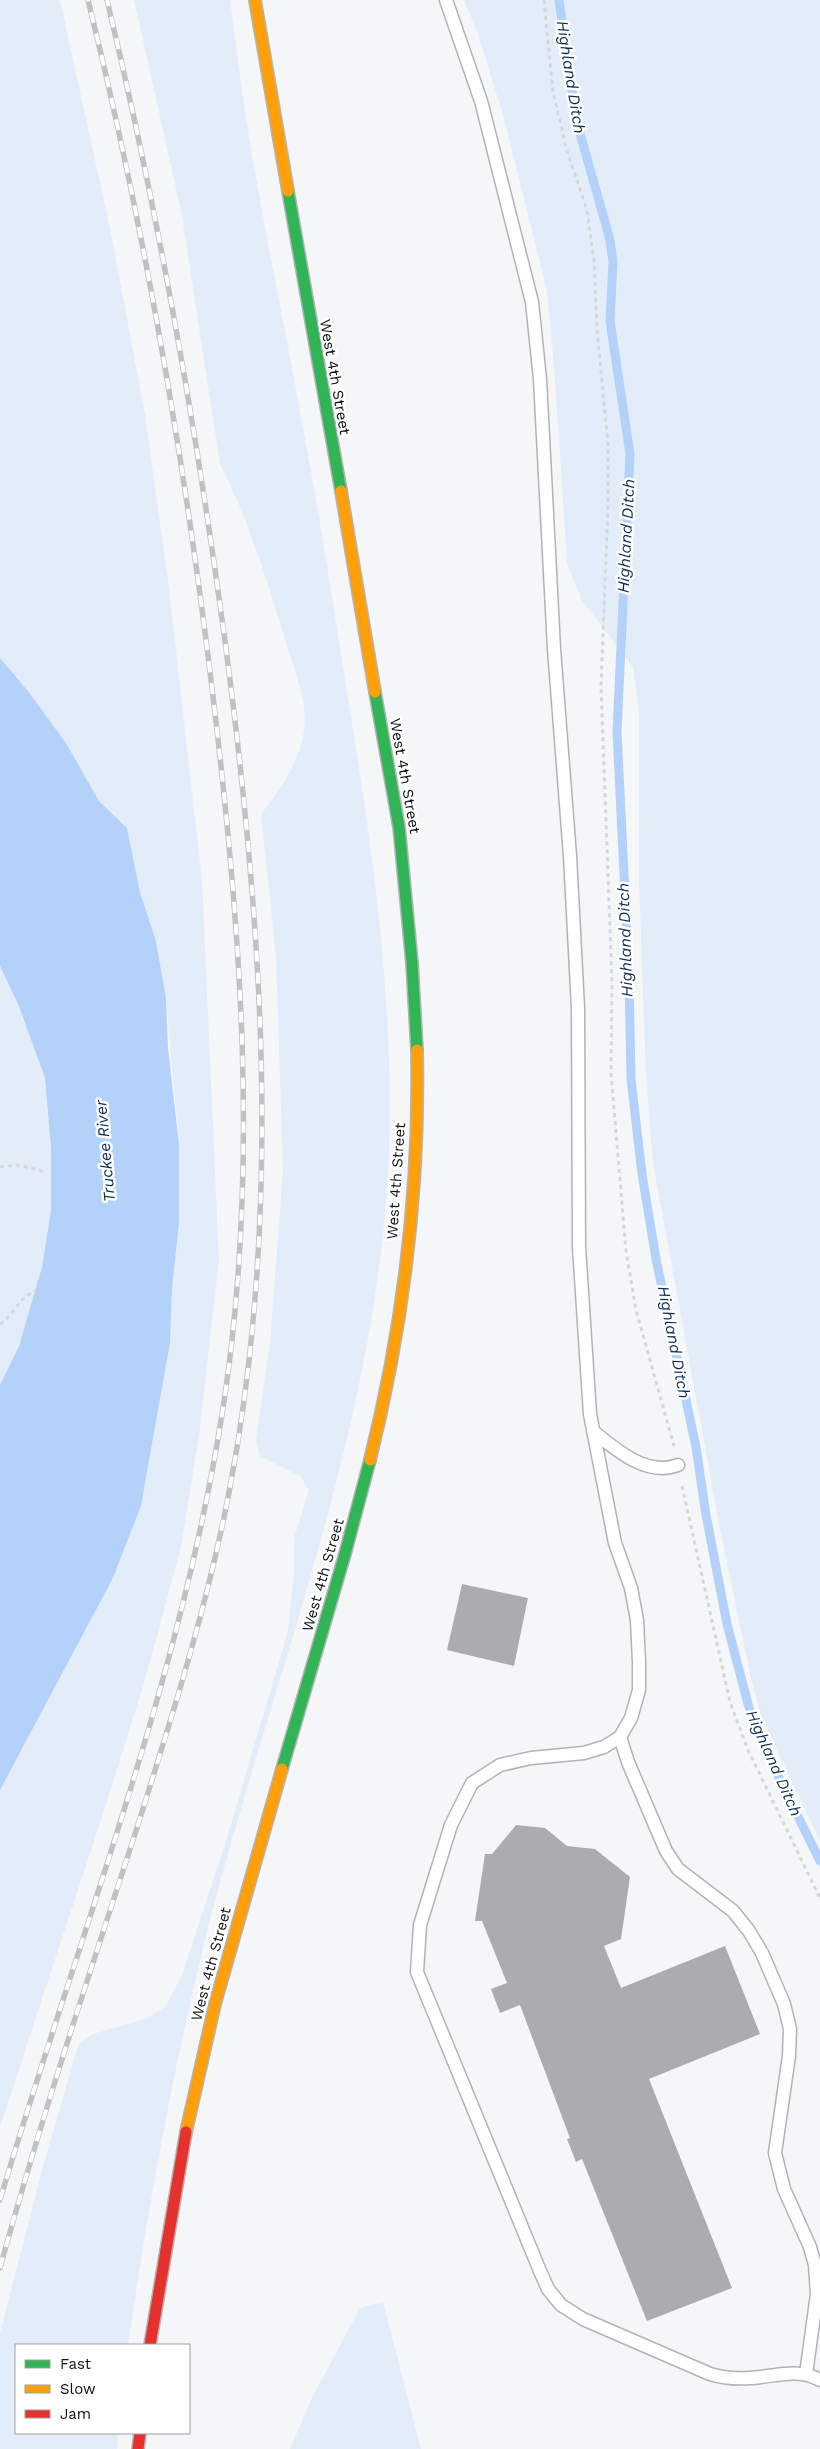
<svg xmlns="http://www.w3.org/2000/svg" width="820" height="2449" font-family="'Work Sans',sans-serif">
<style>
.green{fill:#e3edfa}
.water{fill:#b4d2f9}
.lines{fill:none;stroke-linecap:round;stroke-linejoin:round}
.stream{stroke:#b4d2f9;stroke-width:9}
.building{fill:#abacad}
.lane-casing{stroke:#b3b3b5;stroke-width:15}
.fast-casing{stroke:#b3b3b5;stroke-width:14}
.slow-casing{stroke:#b3b3b5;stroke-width:14}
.jam-casing{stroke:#b3b3b5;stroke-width:14}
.path{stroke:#d5d7d7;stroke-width:3;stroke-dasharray:4 4;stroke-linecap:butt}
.lane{stroke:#fdfefe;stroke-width:12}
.fast{stroke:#30b455;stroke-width:11}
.slow{stroke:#ff9f0a;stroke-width:11}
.jam{stroke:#e5322d;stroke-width:11}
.rail-casing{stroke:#c1c1c2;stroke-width:5.5}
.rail{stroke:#fff;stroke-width:4;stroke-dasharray:11;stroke-linecap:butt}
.labels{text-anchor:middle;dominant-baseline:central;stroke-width:5;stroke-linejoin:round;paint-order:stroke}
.street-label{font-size:15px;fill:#0f1011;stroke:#fff}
.water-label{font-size:16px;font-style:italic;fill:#092d57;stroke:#fff}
</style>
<rect width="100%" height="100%" fill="#f4f6f8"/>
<path class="green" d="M0 0H60L111 233 145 415 169 588 202 881 219 1261 199 1435 181 1547 145 1680 110 1792 0 2127V1790L113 1578 141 1506 170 1343 172 1288 179 1224V1145L166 998 156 941 140 892 127 828 99 801 66 743 28 691 0 658Z
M134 0H230C236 44 241 87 248 131 266 241 290 351 309 461 323 536 334 611 346 686 373 852 398 1019 387 1188 371 1425 285 1648 222 1875 180 2029 151 2187 128 2345H16V2433H118L117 2449H0V2333L45 2159 79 2043 93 2034 148 2018 166 2006 182 1975 226 1841 288 1631 294 1574V1538L309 1490 300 1476 260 1456 256 1439 270 1343 283 1170 276 957 261 814C280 791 300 761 304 730 308 699 294 671 286 642 267 582 249 520 220 464L182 216Z
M464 0H820V1841L761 1716 751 1678 721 1534 653 1163 646 1075 639 883V712L633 667 581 599 567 563 555 378 547 291 503 115 478 34Z
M0 966 18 1004 45 1078 51 1149V1210L42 1267 19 1346 0 1385Z
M383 2302 421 2449H290L312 2398 360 2308Z"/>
<path class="water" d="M0 658 28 691 66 743 99 801 127 828 140 892 156 941 166 998 168 1048 179 1145V1224L172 1288 170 1343 141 1506 113 1578 0 1790V1385L19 1346 42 1267 51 1210V1149L45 1078 18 1004 0 966Z"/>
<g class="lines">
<path class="stream" d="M559 0 576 119 610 240 613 262 610 321 630 454 617 732 629 976 631 1079 642 1174 656 1259 696 1447 706 1515 727 1624 748 1704 757 1733 820 1861"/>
</g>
<path class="building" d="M462 1584 528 1598 514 1666 447 1650Z
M516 1825 545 1828 567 1846 595 1849 630 1877 621 1939 604 1946 621 1988 725 1946 760 2034 649 2079 732 2288 647 2321 582 2159 576 2162 567 2139 570 2138 520 2005 500 2013 491 1989 507 1983 482 1921H475L485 1854H492Z"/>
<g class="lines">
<g class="lane-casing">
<path id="lane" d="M446 0 481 101 532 302 540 379 554 649 570 856 578 1008 579 1247 590 1414 615 1543 631 1588 637 1620 639 1662V1690L631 1718 620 1737 604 1747 584 1753 531 1758 500 1765 472 1783 451 1825 420 1925 417 1972 540 2271 548 2289 561 2305 583 2319 710 2374C723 2378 736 2379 750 2378 774 2377 797 2367 820 2380
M593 1431C616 1450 647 1477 678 1465
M620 1737 628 1762 666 1851 678 1869 733 1911 749 1931 762 1953 784 2004 790 2029 789 2056 775 2153 784 2189 810 2247 815 2265 817 2294 806 2374"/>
</g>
<g class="fast-casing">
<path id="fast" d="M288 191 341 491
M375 692 399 827 412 963 417 1050
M282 1769 345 1554 370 1460"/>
</g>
<g class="slow-casing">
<path id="slow" d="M255 0 288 191
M341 491 375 692
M370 1460C403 1327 420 1187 417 1050
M186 2132 215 2004 282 1769"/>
</g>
<g class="jam-casing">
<path id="jam" d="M150 2345 186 2132
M138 2449 140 2433"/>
</g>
<path class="path" d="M544 0 553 92 566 148 587 210 594 261 597 329 608 444V507L601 686 612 983 611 1073 626 1251 636 1310 674 1446
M0 1167 17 1165 47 1172
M0 1324 4 1322 22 1300 35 1290
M682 1486 730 1702 748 1750 820 1898"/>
<use href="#lane" class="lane"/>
<use href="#fast" class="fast"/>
<use href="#slow" class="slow"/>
<use href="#jam" class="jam"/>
<g class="rail-casing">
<path id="rail" d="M0 2200C78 1937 181 1680 223 1408 260 1169 241 927 212 688 184 456 144 226 88 0
M0 2268C40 2122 88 1978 135 1834 171 1720 208 1605 230 1487 283 1207 262 921 225 641 196 425 158 212 107 0"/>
</g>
<use href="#rail" class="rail"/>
</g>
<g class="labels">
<g class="street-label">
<text transform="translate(335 377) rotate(80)">West 4th Street</text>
<text transform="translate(405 776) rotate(80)">West 4th Street</text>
<text transform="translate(396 1181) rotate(-86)">West 4th Street</text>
<text transform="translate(323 1575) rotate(-74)">West 4th Street</text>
<text transform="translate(211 1964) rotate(-75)">West 4th Street</text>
</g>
<g class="water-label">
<text transform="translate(571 77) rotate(81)">Highland Ditch</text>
<text transform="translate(626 536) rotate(-87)">Highland Ditch</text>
<text transform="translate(625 940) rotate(-92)">Highland Ditch</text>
<text transform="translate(105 1151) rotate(-95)">Truckee River</text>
<text transform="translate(674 1342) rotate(79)">Highland Ditch</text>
<text transform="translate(774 1763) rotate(66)">Highland Ditch</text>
</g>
</g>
<rect x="15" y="2344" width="175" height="90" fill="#ffffff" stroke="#9f9fa0"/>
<rect x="25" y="2360" width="25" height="8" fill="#30b455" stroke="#9f9fa0"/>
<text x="60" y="2369" font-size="15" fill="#0f1011">Fast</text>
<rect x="25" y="2385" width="25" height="8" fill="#ff9f0a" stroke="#9f9fa0"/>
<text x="60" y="2394" font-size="15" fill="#0f1011">Slow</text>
<rect x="25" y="2410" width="25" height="8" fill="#e5322d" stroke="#9f9fa0"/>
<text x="60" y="2419" font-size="15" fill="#0f1011">Jam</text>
</svg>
